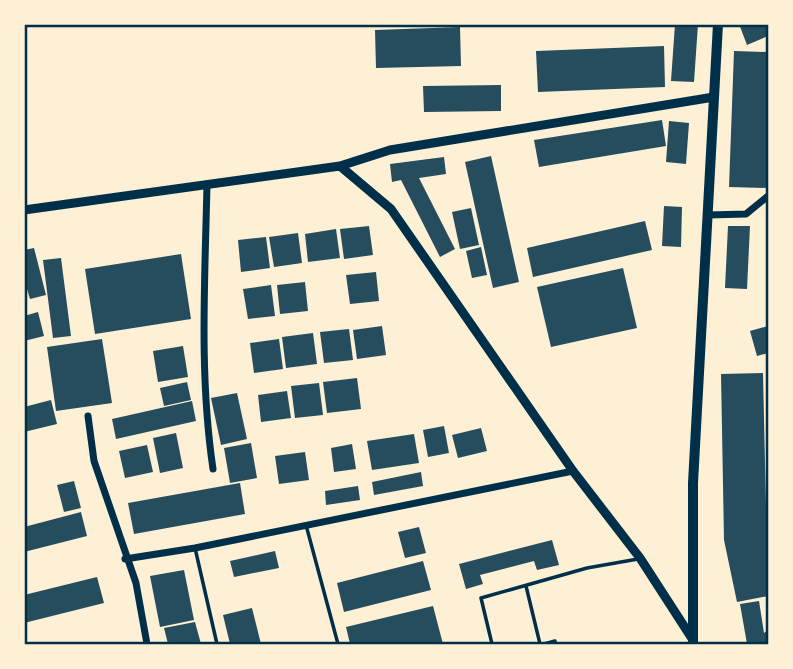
<svg xmlns="http://www.w3.org/2000/svg" width="793" height="669" font-family="Mulish,sans-serif">
<style>
.building{fill:#264d5e}
.lines{fill:none;stroke-linecap:round;stroke-linejoin:round}
.service{stroke:#003049;stroke-width:3.5}
.minor{stroke:#003049;stroke-width:7}
.tertiary{stroke:#003049;stroke-width:9}
.secondary{stroke:#003049;stroke-width:10}
.neatline{fill:none;stroke:#003049;stroke-width:2.5}
</style>
<rect width="100%" height="100%" fill="#fdf0d5"/>
<path class="building" d="M675 24H698L694 82 671 81Z
M739 24H768V36L747 45Z
M460 27 461 66 376 68 375 30Z
M664 46 665 87 538 92 536 51Z
M734 51 768 52V188L729 187Z
M501 85V111L424 112 423 86Z
M662 120 666 146 539 167 534 140Z
M669 121 689 123 686 164 666 162Z
M491 156 519 282 493 288 465 162Z
M444 157 446 174 419 178 455 249 440 257 401 180 392 182 390 164Z
M664 206 682 207 681 247 662 246Z
M471 208 479 245 460 249 452 212Z
M645 221 652 250 533 277 527 248Z
M369 226 373 255 344 259 340 229Z
M728 226H750L747 289 725 288Z
M336 229 340 258 308 262 305 234Z
M298 233 302 263 274 267 269 237Z
M266 237 270 268 241 272 238 240Z
M481 247 487 275 472 278 466 251Z
M34 248 46 295 30 299 24 279V250Z
M181 254 191 319 95 334 85 269Z
M61 258 71 336 53 338 43 260Z
M623 268 637 328 551 347 537 287Z
M376 272 379 301 350 304 346 275Z
M305 282 308 311 280 314 277 285Z
M271 285 275 316 248 319 243 289Z
M38 312 44 336 24 341V316Z
M382 326 386 355 357 359 353 330Z
M768 326V353L757 356 750 331Z
M349 329 353 360 324 363 320 332Z
M313 333 317 364 286 368 282 337Z
M102 339 112 403 56 411 47 347Z
M279 339 283 369 254 373 250 343Z
M183 346 188 377 158 382 153 351Z
M763 373 768 596 737 602 724 540 721 374Z
M357 378 361 409 327 413 323 382Z
M187 382 191 400 164 406 160 388Z
M319 383 323 415 295 418 291 386Z
M287 391 291 418 261 422 258 395Z
M237 393 247 439 221 445 211 398Z
M51 400 57 424 24 432V407Z
M192 401 196 421 116 439 112 419Z
M444 426 449 453 428 457 423 430Z
M481 428 487 451 458 458 452 435Z
M176 433 183 468 160 473 153 438Z
M414 434 419 463 372 470 367 441Z
M251 443 257 478 230 483 224 448Z
M352 444 356 469 334 472 331 448Z
M147 445 153 472 125 478 119 451Z
M305 452 309 480 279 484 275 456Z
M421 472 423 486 374 495 372 482Z
M74 481 81 508 64 512 57 485Z
M240 483 245 514 134 534 128 503Z
M358 486 360 500 326 505 325 491Z
M81 512 87 536 24 552V527Z
M419 527 426 553 405 558 398 532Z
M552 540 559 565 537 570 534 561 480 575 483 584 466 589 459 564Z
M275 551 279 568 234 577 230 561Z
M423 561 431 590 344 612 337 583Z
M184 570 194 620 160 627 150 576Z
M97 577 104 603 24 623V595Z
M759 601 764 633 768 630V644H747L740 604Z
M433 606 443 644H350L346 627Z
M252 608 261 644H230L223 615Z
M195 622 201 644H168L164 628Z"/>
<g class="lines">
<path class="service" d="M306 525 338 644
M195 548 217 644
M526 586 540 644
M492 644 481 598 587 568 638 559
M544 644 555 641"/>
<path class="minor" d="M207 184C205 280 199 374 213 469
M708 215 746 214 768 196
M88 416 94 461 136 583 147 644
M125 559 195 548 573 471"/>
<path class="tertiary" d="M340 166 390 150 714 97
M24 210 340 166 391 209 573 471 640 558 693 640"/>
<path class="secondary" d="M693 644V483L718 24"/>
</g>
<rect width="793" height="669" fill="none" stroke="#fdf0d5" stroke-width="52"/>
<rect x="26" y="26" width="741" height="617" class="neatline"/>
</svg>
